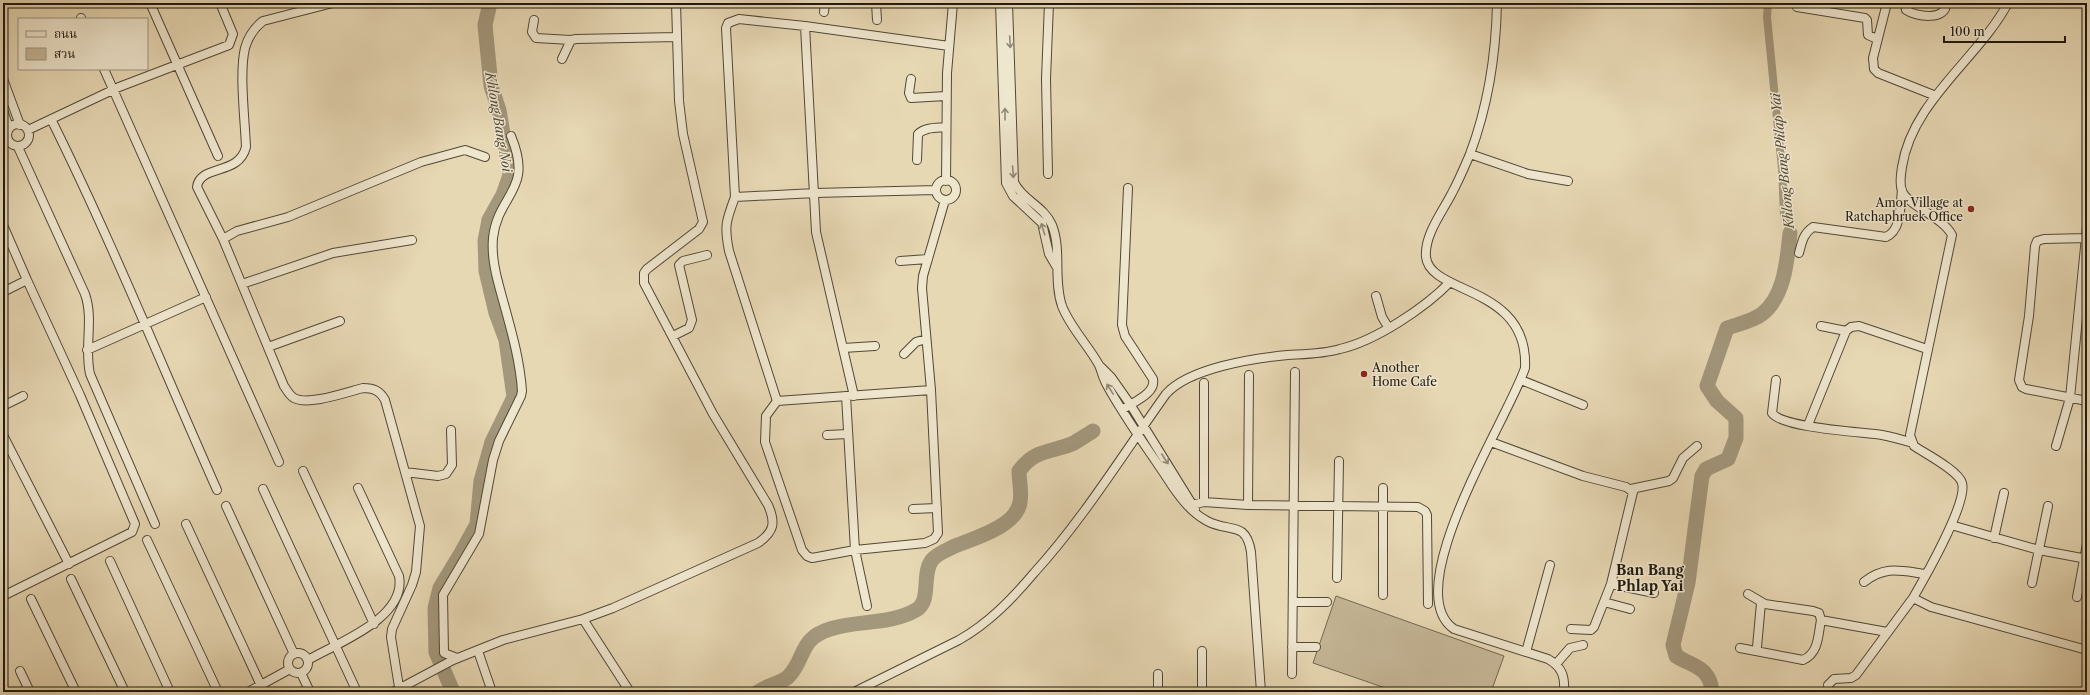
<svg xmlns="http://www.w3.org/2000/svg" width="2090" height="695" font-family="'Libre Caslon Text','Noto Serif Thai',serif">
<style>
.green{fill:#c5b798;stroke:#726854}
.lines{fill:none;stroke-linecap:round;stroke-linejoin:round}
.canal{stroke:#a3977c;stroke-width:8}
.river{stroke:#a3977c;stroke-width:15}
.minor-casing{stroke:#514838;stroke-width:10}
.minor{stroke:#efe6ce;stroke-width:8}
.oneway{stroke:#918978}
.poi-dot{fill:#8f2418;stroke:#efe6ce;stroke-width:1.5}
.labels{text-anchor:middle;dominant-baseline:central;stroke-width:3;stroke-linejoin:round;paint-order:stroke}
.poi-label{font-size:12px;fill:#1f180f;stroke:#efe6ce;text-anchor:end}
.water-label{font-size:13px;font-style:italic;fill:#544b3b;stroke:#efe6ce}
.quarter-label{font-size:14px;font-weight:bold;fill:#1f180f;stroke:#efe6ce}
</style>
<rect width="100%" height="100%" fill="#e7d8b4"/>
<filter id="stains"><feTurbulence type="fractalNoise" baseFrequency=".005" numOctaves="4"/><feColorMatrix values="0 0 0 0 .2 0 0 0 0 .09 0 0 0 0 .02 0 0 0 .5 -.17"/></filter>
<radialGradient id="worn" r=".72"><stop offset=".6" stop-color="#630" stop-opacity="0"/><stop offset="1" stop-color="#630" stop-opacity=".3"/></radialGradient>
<path class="green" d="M1336 596 1504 656 1491 692H1397L1313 663Z"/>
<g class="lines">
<path class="canal" d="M1768 3 1767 17 1782 169 1784 214 1790 233"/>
<path class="river" d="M453 692 436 652 435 608 440 588 460 555 477 524 481 481 492 442 514 397 506 340 496 313 486 271 485 241 489 220 503 195 510 175 499 110 491 86 485 25 490 3
M758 692C767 685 780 684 788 677 806 659 798 639 830 629 858 620 890 625 916 610 932 601 921 574 932 560 936 554 949 549 955 546 975 538 1017 526 1020 502 1022 492 1019 481 1019 471 1036 448 1051 453 1074 443 1080 439 1087 435 1093 431
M1712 692C1710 667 1694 667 1676 656L1673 645 1688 583 1702 476 1706 469 1728 459 1736 438V418L1717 401 1707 386 1727 328C1738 324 1753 321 1762 314 1785 296 1787 260 1790 233"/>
<g class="minor-casing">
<path id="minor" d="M150 3 218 156
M333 3 263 21C254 28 248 37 245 48 239 73 245 120 246 147 239 176 200 164 197 187L223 239 284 386C287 390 289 395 294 398 308 406 347 392 363 388 374 388 380 391 385 400L420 526 416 572 412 585 392 629 391 637 399 687
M876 3 877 20
M1000 3 1006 183 1013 196 1042 223 1049 254 1056 266
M1008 3 1014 182C1022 200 1044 206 1052 225 1062 250 1053 280 1062 306 1070 327 1088 345 1099 365 1102 372 1103 379 1107 385 1126 420 1151 453 1173 487 1182 500 1192 513 1207 521 1229 533 1246 520 1251 552L1261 692
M1497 3C1496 55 1488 106 1470 154 1464 168 1459 180 1452 193 1443 211 1424 235 1426 257 1430 295 1529 285 1525 368 1509 417 1397 590 1454 629L1548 659C1562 667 1565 676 1564 692
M1887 3 1873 58 1874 69 1878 73 1936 96
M1905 3 1906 10C1916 17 1947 21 1946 3
M2008 3C1978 59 1912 101 1902 167 1901 175 1899 183 1902 191 1909 207 1942 216 1952 235L1910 435 1914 446C1926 454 1959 471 1962 483 1968 502 1924 579 1913 598L1931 607 2087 650
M1797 7 1865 18 1867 20 1868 35 1877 39
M824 12 825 3
M81 18V19
M534 20 532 32 536 38 571 40
M805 26 816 232 854 396
M562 59 571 40 576 39 677 37
M104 69 279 462
M3 79 20 125
M911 79 909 93 911 98 946 96
M3 110 9 128
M51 119C111 240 162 366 217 490
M7 135a11 11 0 1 1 22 0a11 11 0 1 1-22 0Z
M28 130 119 87 229 45 233 34 220 3
M18 147 85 294C94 320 84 347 90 374L155 524
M1470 154 1528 174 1568 181
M917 160 918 134C925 127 936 128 946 127
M1048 174 1046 79 1049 3
M936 190a10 10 0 1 1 20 0a10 10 0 1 1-20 0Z
M946 181 947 73 953 3
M735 197 815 193 936 190
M945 200 923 276 922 288 931 390 938 533 934 539 925 543 855 550 812 558 807 556 802 550 765 442 766 416 777 401 729 251C724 226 726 221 735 197L726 28 728 23 739 19 805 26 949 46
M3 225 27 280 3 292
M2087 238 2044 239 2037 241 2035 246 2029 316 2019 380 2022 387 2026 389 2087 401
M223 239 237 231 288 217 421 162 465 150 485 157
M1799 253C1802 242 1803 234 1813 227L1886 237C1902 230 1900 205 1902 190
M900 261 928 259
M242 284 333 253 412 240
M1376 296 1382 317 1388 327
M1821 326 1846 331
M673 336 689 328 692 320 679 265 683 261 707 255
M268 347 340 321
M843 348 875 346
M87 350 206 297
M904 354 916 342 926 339
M1101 367 1111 377 1130 404 1195 509
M1521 380 1583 405
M1776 380 1772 413C1782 428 1862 432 1882 435 1893 437 1903 440 1913 443
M1204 383V502
M846 396 855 550 867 606
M777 401 931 390
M3 406 23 396
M1122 410C1133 402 1156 394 1153 379L1125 336 1122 325 1128 188
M1808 425 1846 331 1851 327 1859 326 1927 349
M3 435 69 564
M827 435 848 434
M1491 442 1583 476 1626 487 1633 492 1611 584 1594 627 1591 630 1571 629
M2056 446 2070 398 2087 227
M303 471 374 624
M405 472 438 476 446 474 452 465 451 430
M1383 488V595
M263 489 357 692
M1631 489 1669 481 1673 478 1683 458 1697 446
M1248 505 1249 375
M226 506 294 654
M1188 506 1204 502 1248 505 1418 507 1425 511 1427 515 1428 604
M913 509 937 508
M186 524 264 692
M1951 525 2039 550 2087 559
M1994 538 2004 493
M147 540 218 692
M110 561 170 692
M1337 578 1339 461
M71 579 125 692
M1864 582C1886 565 1901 571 1926 574
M2032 583 2048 506
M1611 584 1654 593
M1748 594 1765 604 1813 611 1819 613 1821 620
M3 596 132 532 135 524 80 395 27 280
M2077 597 2087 544
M31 599 76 692
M1293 602H1327
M1604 602 1630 609
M583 619 630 692
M1292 647H1316
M1757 647 1761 603
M1740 648 1803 660C1819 653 1818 635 1821 620L1887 632
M478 651 492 692
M1526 652 1550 565
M288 663a10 10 0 1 1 20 0a10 10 0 1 1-20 0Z
M457 658 444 653 443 595 479 534 493 460 499 441 521 396 522 391C520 361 512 333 504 304 498 282 491 261 493 238 498 193 534 191 511 136
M308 660C337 643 407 618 399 576L358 488
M1556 664 1570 648 1583 645
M20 671 30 692
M301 673 310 692
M1292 674 1295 372
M1828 685 1834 679 1851 678 1856 675 1913 598
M248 692 290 669
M393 692 453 660 503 640 583 619 613 608 758 543C774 532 776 523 768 505L713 414 644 283V273L647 269 699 229 703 222 683 134 679 101 676 3
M854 692 959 640C989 623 1012 599 1034 573 1084 518 1123 454 1166 394 1189 368 1254 358 1288 355 1306 354 1323 354 1340 349 1375 341 1425 308 1450 282
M1158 692V674
M1202 692V651"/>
</g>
<use href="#minor" class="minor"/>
</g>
<defs><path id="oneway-shaft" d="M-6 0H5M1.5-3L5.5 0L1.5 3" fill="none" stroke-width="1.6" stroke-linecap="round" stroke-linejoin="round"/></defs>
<g class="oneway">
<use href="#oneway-shaft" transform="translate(1010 42) rotate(87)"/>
<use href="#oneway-shaft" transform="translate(1005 114) rotate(-90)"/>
<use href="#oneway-shaft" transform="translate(1013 172) rotate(86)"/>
<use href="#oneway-shaft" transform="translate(1043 229) rotate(-107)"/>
<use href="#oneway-shaft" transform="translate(1110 389) rotate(-122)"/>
<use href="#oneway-shaft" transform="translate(1165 459) rotate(57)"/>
</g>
<g class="poi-dot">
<circle cx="1971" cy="209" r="4"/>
<circle cx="1364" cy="374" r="4"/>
</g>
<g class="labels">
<g class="poi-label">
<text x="1963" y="202">Amor Village at<tspan x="1963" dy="14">Ratchaphruek Office</tspan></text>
<text x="1372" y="367" text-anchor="start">Another<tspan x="1372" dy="14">Home Cafe</tspan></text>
</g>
<g class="water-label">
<text transform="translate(499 122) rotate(80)">Khlong Bang Noi</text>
<text transform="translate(1782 161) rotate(-96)">Khlong Bang Phlap Yai</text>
</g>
<g class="quarter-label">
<text x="1650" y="570">Ban Bang<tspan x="1650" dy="16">Phlap Yai</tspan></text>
</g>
</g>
<rect width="2090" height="695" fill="none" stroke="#e7d8b4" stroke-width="16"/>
<rect x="4" y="4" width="2082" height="687" fill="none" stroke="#1f180f" stroke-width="2"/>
<rect x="8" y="8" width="2074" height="679" fill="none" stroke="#1f180f"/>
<rect x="18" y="18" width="130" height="52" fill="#efe6ce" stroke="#9c9482"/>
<rect x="26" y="31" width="20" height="6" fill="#efe6ce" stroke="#9c9482"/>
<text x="54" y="38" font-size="12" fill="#1f180f">ถนน</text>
<rect x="26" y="48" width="20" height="12" fill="#c5b798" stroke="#9c9482"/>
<text x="54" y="58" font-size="12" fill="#1f180f">สวน</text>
<path d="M1944 36v6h121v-6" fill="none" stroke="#1f180f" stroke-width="2"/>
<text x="1950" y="36" font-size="12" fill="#1f180f" stroke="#efe6ce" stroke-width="3" paint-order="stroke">100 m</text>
<rect width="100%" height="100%" filter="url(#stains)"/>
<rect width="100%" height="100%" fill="url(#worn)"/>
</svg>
